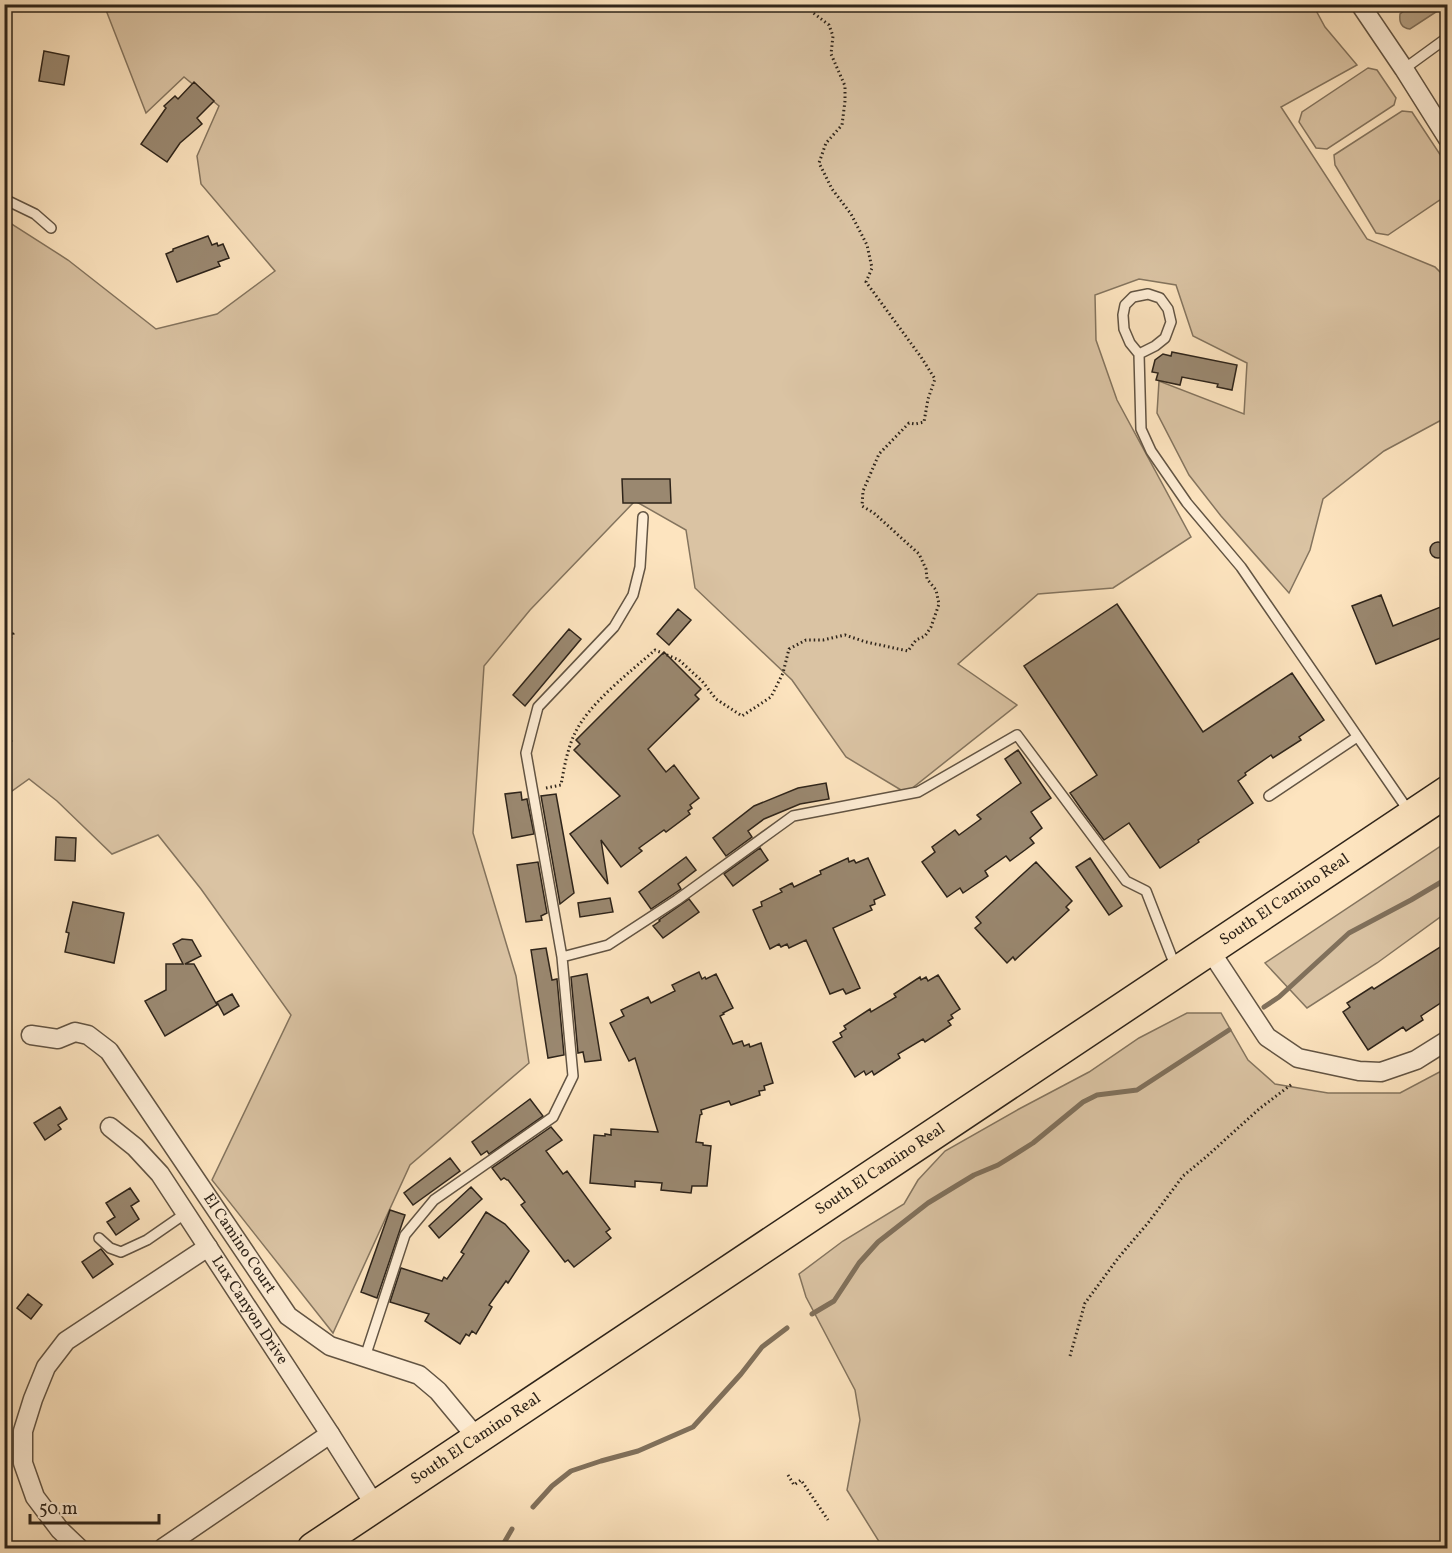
<svg xmlns="http://www.w3.org/2000/svg" width="1452" height="1553" font-family="Vollkorn,serif">
<style>
.green{fill:#dac3a3;stroke:#84745e;stroke-width:1.5}
.water{fill:#b7a387;stroke:#80705b;stroke-width:1.5}
.lines{fill:none;stroke-linecap:round;stroke-linejoin:round}
.stream{stroke:#80705b;stroke-width:5}
.building{fill:#9a8870;stroke:#2e241a;stroke-width:1.5}
.service-casing{stroke:#625443;stroke-width:12}
.minor-casing{stroke:#625443;stroke-width:21}
.primary-casing{stroke:#2e241a;stroke-width:33}
.path{stroke:#2e241a;stroke-width:3;stroke-dasharray:1.5 3;stroke-linecap:butt}
.service{stroke:#feedd5;stroke-width:9}
.minor{stroke:#feedd5;stroke-width:18}
.primary{stroke:#fde4bf;stroke-width:30}
.labels{text-anchor:middle;dominant-baseline:central;stroke-width:6;stroke-linejoin:round;paint-order:stroke}
.street-label{font-size:16px;fill:#2e241a;stroke:#feedd5}
</style>
<rect width="100%" height="100%" fill="#fde4bf"/>
<filter id="stains"><feTurbulence type="fractalNoise" baseFrequency=".00333" numOctaves="4"/><feColorMatrix values="0 0 0 0 .2 0 0 0 0 .09 0 0 0 0 .02 0 0 0 .5 -.17"/></filter>
<radialGradient id="worn" r=".72"><stop offset=".6" stop-color="#630" stop-opacity="0"/><stop offset="1" stop-color="#630" stop-opacity=".3"/></radialGradient>
<path class="green" d="M104 5H1313L1325 27 1357 65 1281 107 1367 239 1435 267 1447 279V417L1384 451 1323 499 1310 550 1289 593 1221 516 1189 475 1157 413 1159 381 1244 414 1247 363 1193 336 1176 285 1139 279 1095 295 1096 340 1117 400 1191 537 1113 588 1038 594 958 664 1017 705 906 793 846 757 792 680 695 588 686 530 635 501 530 610 484 666 473 833 516 976 529 1063 410 1165 333 1333 212 1180 291 1015 201 889 158 835 112 854 57 801 29 779 5 796 4 219 68 260 156 329 217 314 275 271 201 184 197 156 219 106 184 77 146 113Z
M1368 68 1377 70 1396 98 1394 105 1327 149 1316 148 1299 122 1302 112Z
M1402 111 1412 112 1447 165V195L1388 235 1376 233 1335 165 1334 155Z
M1447 842V912L1377 963 1307 1008 1265 963Z
M1187 1013H1221L1248 1060 1275 1084 1328 1093H1400L1447 1068V1548H883L847 1490 860 1420 855 1390 806 1297 799 1274 843 1241 904 1204 918 1180 945 1151 1019 1109 1089 1072 1139 1038Z"/>
<path class="water" d="M1412 5H1439V10L1410 29C1401 28 1399 22 1400 14Z"/>
<g class="lines">
<path class="stream" d="M1264 1007 1279 997 1349 933 1411 900 1448 878
M812 1314 834 1301 859 1263 878 1242 928 1203 974 1175 998 1165 1033 1143 1083 1102 1097 1095 1137 1090 1229 1030
M533 1507 552 1486 571 1471 601 1461 638 1451 693 1427 741 1374 762 1347 787 1328
M501 1548 512 1529"/>
</g>
<path class="building" d="M44 51 69 56 64 85 39 81Z
M194 82 214 101 197 118 202 124 180 143 167 162 141 144 166 108 164 106 175 96 178 99Z
M208 236 212 245 217 243 218 246 223 244 229 258 218 262 220 266 177 282 166 254 173 251V249Z
M1172 352 1237 365 1232 390 1217 387 1218 384 1182 377 1180 385 1156 380 1158 373 1152 372 1155 360 1163 354 1171 356Z
M622 479H670L671 503H623Z
M1430 550a8 8 0 1 1 16 0a8 8 0 1 1-16 0Z
M1381 595 1393 626 1448 604V635L1376 664 1352 606Z
M1117 604 1203 732 1292 673 1324 720 1299 737 1301 740 1273 758 1271 755 1245 773 1246 775 1238 781 1253 803 1198 840 1199 842 1160 868 1129 823 1104 840 1084 813 1070 793 1097 775 1024 666Z
M678 609 691 620 669 645 657 634Z
M569 629 581 639 525 706 513 695Z
M664 652 701 689 695 695 699 699 648 749 666 772 674 765 699 798 690 805 692 808 688 811 690 814 666 832 664 830 639 848 642 851 621 867 601 840 608 884 570 834 620 796 574 750 580 744 576 740Z
M1018 750 1051 798 1031 812 1042 828 1030 838 1034 843 1025 850 1010 861 1006 856 985 871 988 876 963 893 960 888 947 897 922 862 935 852 932 847 955 830 959 835 981 819 977 815 1021 783 1005 759Z
M826 783 829 799 800 804 764 819 748 831 752 837 726 856 713 838 754 806 798 788Z
M521 792 522 800 527 799 534 834 512 838 505 794Z
M556 794 574 893 560 904 541 796Z
M56 837 76 838 75 861 55 860Z
M760 848 768 860 733 886 724 874Z
M686 857 696 870 678 884 681 889 651 909 639 892Z
M848 858 849 862 854 860 856 863 868 858 885 895 874 900 875 904 870 906 872 910 833 928 860 988 846 994 843 989 830 994 806 940 789 948 787 944 781 947 779 944 770 949 753 910 762 906 761 902 782 892 780 889 792 883 794 887 821 874 820 871Z
M1090 858 1122 906 1109 915 1076 867Z
M538 862 547 913 541 916 542 920 526 922 517 865Z
M1036 862 1072 901 1066 907 1069 910 1015 960 1013 957 1007 963 975 928 981 923 976 917Z
M610 898 613 912 580 917 578 903Z
M689 899 699 912 663 938 653 926 660 921 659 920Z
M73 902 124 913 114 963 65 952 69 933 66 932Z
M182 939 192 940 201 956 185 964H194L217 1005 165 1036 145 1001 166 990V964H183L173 944Z
M1448 942V998L1421 1016 1423 1020 1406 1031 1403 1027 1368 1050 1343 1012 1350 1007 1347 1003 1372 987 1374 989Z
M546 948 552 980 557 979 564 1055 548 1058 531 950Z
M699 972 702 979 705 977 706 979 716 974 733 1008 723 1013 724 1014 720 1016 733 1044 742 1041 744 1046 749 1044 750 1047 761 1043 773 1083 764 1086 765 1090 759 1091 760 1095 731 1105 729 1101 701 1110 702 1114 700 1115 696 1142 703 1143V1145L711 1146 707 1186H692L691 1193 661 1190 662 1183 635 1181V1187L590 1183 594 1135 605 1136V1134L611 1135V1129L658 1132 635 1058 629 1061 610 1023 624 1016 621 1010 648 997 651 1003 675 991 672 985Z
M587 974 601 1060 585 1062 583 1052 578 1053 571 977Z
M938 975 960 1009 951 1015 953 1018 948 1021 951 1025 925 1042 923 1039 898 1054 900 1058 874 1075 872 1071 866 1075 864 1071 855 1077 833 1042 842 1037 840 1033 846 1029 844 1026 870 1009 871 1012 896 997 894 994 920 977 921 980 926 977 928 981Z
M232 994 239 1006 224 1015 217 1002Z
M530 1099 543 1116 489 1154 487 1151 481 1155 472 1142Z
M60 1107 67 1119 58 1125 61 1129 45 1140 34 1123Z
M551 1127 562 1140 546 1151 563 1174 567 1171 610 1229 606 1232 611 1238 574 1267 568 1260 565 1262 521 1205 525 1202 508 1180H507L504 1178 501 1180 492 1168Z
M450 1158 460 1171 413 1205 404 1193Z
M471 1187 482 1199 439 1238 429 1226Z
M130 1188 139 1201 131 1206 139 1219 116 1235 107 1222 115 1217 106 1203Z
M390 1210 405 1215 377 1298 361 1292Z
M486 1212 505 1224 529 1251 508 1283 506 1281 489 1305 492 1307 476 1334 472 1331 469 1336 466 1334 460 1344 425 1321 429 1314 390 1302 401 1268 442 1281 444 1277 447 1279 464 1254 461 1252Z
M101 1249 113 1264 93 1278 82 1262Z
M28 1294 42 1305 31 1319 17 1308Z"/>
<g class="lines">
<g class="service-casing">
<path id="service" d="M1404 69 1448 37
M4 199 35 214 51 228
M1139 354 1155 346 1165 338 1171 322 1168 309 1160 298 1148 294 1133 297 1125 305 1123 315 1124 329 1130 343 1139 354 1141 429 1151 451 1187 503 1241 567 1410 813
M1269 796 1357 737
M562 957 526 753 538 707 614 627 633 595 640 567 643 517
M99 1238 110 1248 121 1252 147 1240 186 1213
M365 1357 405 1235 434 1200 553 1117 573 1076 562 957 608 945 677 900 793 816 918 792 1017 735 1126 881 1146 891 1176 968"/>
</g>
<g class="minor-casing">
<g id="minor">
<path d="M1360 4 1404 69 1448 139"/>
<path d="M1209 949 1267 1037 1298 1058 1359 1071 1381 1072 1416 1060 1448 1040"/>
<path id="s1" d="M31 1035 58 1039 75 1032 88 1035 109 1051 288 1316 330 1346 419 1375 438 1391 477 1438"/>
<path id="s2" d="M110 1127 135 1147 160 1174 330 1434 376 1507"/>
<path d="M79 1548 60 1530 35 1497 23 1463V1431L33 1399 46 1367 66 1341 208 1247"/>
<path d="M163 1548 330 1434"/>
</g>
</g>
<g class="primary-casing">
<g id="primary">
<path id="s3" d="M313 1548 1448 791"/>
</g>
</g>
<path class="path" d="M4 629 13 634 4 649
M4 729 12 743 4 751
M546 788 561 785C564 768 567 751 574 735 588 704 629 673 655 650L679 660 702 681 716 699 742 716 771 697 783 673 789 649 806 640H823L845 635 866 642 908 651 916 640 925 636 931 627 939 604 936 590 927 579 926 569 919 554 874 513 862 506 863 491 879 454 909 423 915 424 924 422 928 399 935 379 921 357 866 282 872 268 867 245 851 214 832 189 819 163 826 143 842 125 845 101V86L831 54 833 36 829 25 812 12 811 4
M1070 1356 1085 1303 1119 1257 1148 1223 1183 1176 1206 1157 1259 1109 1292 1084
M788 1475 794 1485 801 1480 828 1520"/>
<use href="#service" class="service"/>
<use href="#minor" class="minor"/>
<use href="#primary" class="primary"/>
</g>
<g class="labels">
<g class="street-label">
<text stroke="none"><textPath href="#s3" startOffset="1168">South El Camino Real</textPath></text>
<text stroke="none"><textPath href="#s3" startOffset="682">South El Camino Real</textPath></text>
<text stroke="none"><textPath href="#s1" startOffset="318">El Camino Court</textPath></text>
<text stroke="none"><textPath href="#s2" startOffset="232">Lux Canyon Drive</textPath></text>
<text stroke="none"><textPath href="#s3" startOffset="196">South El Camino Real</textPath></text>
</g>
</g>
<rect width="1452" height="1553" fill="none" stroke="#fde4bf" stroke-width="24"/>
<rect x="6" y="6" width="1440" height="1541" fill="none" stroke="#2e241a" stroke-width="3"/>
<rect x="12" y="12" width="1428" height="1529" fill="none" stroke="#2e241a" stroke-width="1.5"/>
<path d="M30 1514v9h129v-9" fill="none" stroke="#2e241a" stroke-width="3"/>
<text x="39" y="1514" font-size="18" fill="#2e241a" stroke="#feedd5" stroke-width="4.5" paint-order="stroke">50 m</text>
<rect width="100%" height="100%" filter="url(#stains)"/>
<rect width="100%" height="100%" fill="url(#worn)"/>
</svg>
